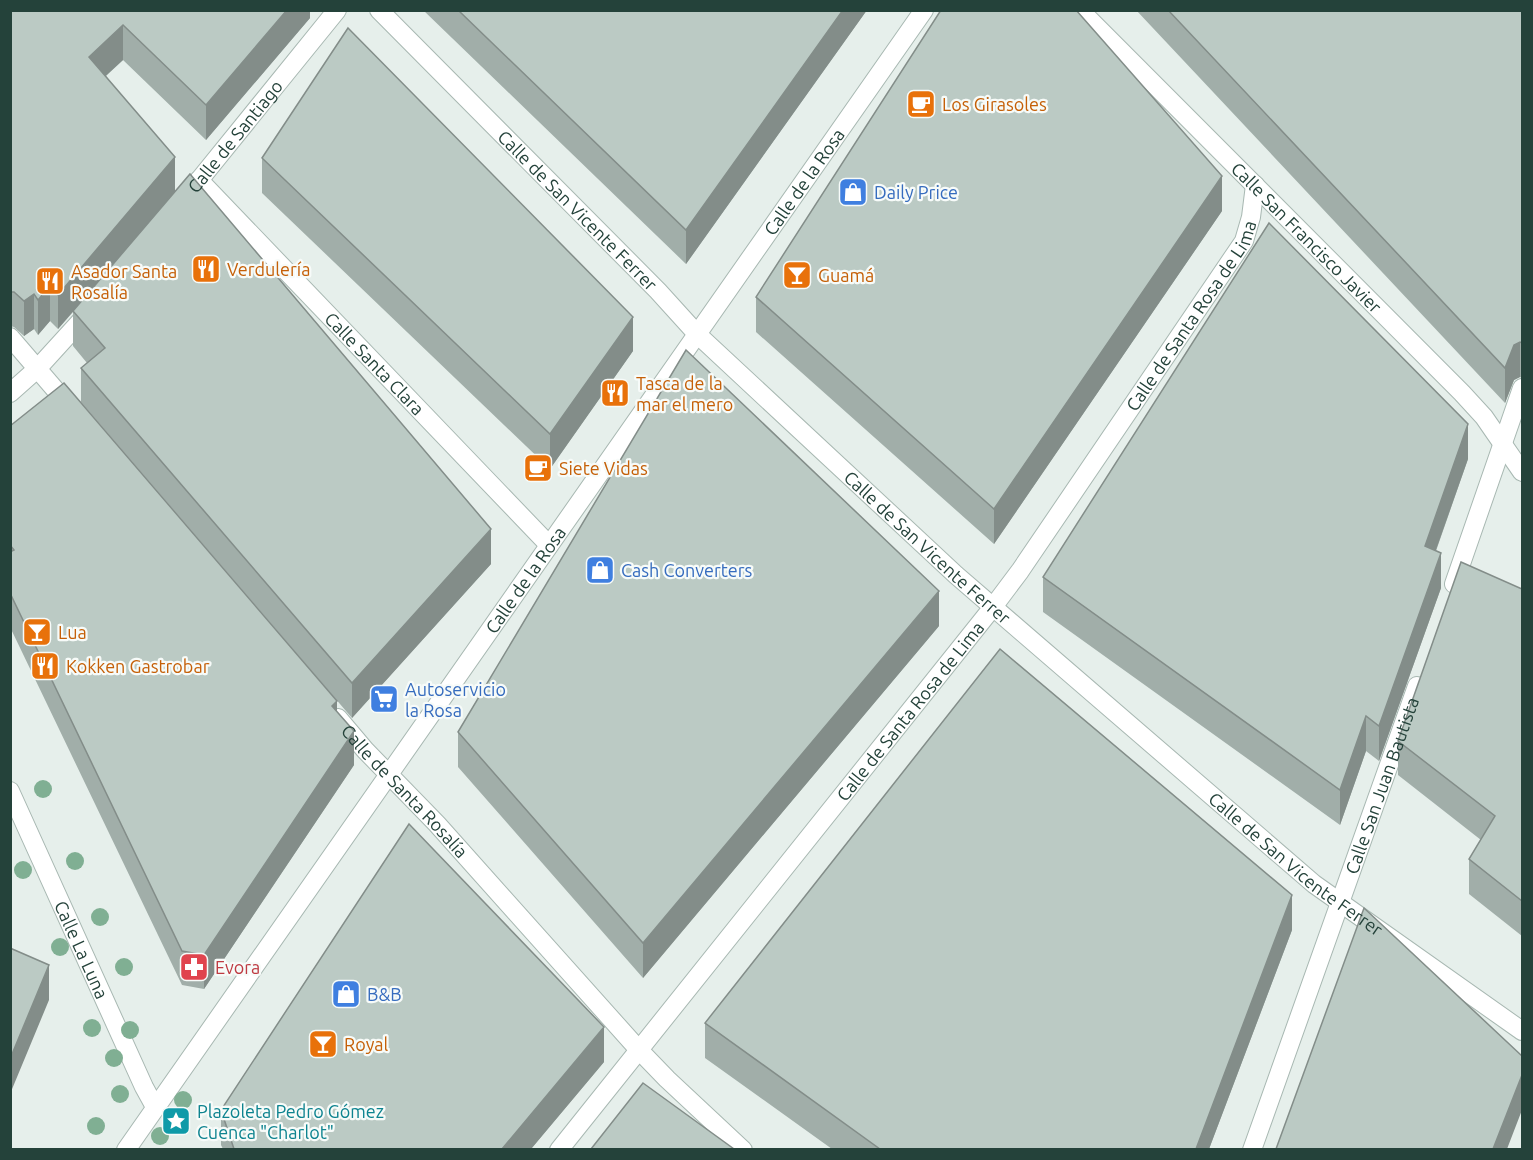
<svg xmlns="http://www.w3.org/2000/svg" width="1533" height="1160" font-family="Ubuntu,sans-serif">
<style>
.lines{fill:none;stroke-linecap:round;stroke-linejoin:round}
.pedestrian-casing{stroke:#a8b8b2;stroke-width:20}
.minor-casing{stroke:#a8b8b2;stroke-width:20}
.pedestrian{stroke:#fff;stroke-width:18}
.minor{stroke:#fff;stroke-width:18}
.tree{fill:#80af93}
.wall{fill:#a1aea9}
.shaded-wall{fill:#838d89}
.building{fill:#bbcac4;stroke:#838d89;stroke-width:1.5}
.labels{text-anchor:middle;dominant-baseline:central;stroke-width:4.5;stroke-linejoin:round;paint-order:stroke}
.food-label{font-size:18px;fill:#c56008;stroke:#f7fbf9;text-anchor:start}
.street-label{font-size:18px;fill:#24423a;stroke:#f7fbf9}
.shop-label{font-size:18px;fill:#366cbe;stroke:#f7fbf9;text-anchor:start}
.health-label{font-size:18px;fill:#be3a42;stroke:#f7fbf9;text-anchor:start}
.culture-label{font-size:18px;fill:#0d838f;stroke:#f7fbf9;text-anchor:start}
</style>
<rect width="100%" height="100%" fill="#e6efeb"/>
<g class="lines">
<g class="pedestrian-casing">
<g id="pedestrian">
<path id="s1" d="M10 791 144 1087 155 1107"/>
</g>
</g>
<g class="minor-casing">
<g id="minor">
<path id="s2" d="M379 10 658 291 697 334 956 575 1314 884 1522 1031"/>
<path id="s3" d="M1080 10 1462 393 1484 417 1522 472"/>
<path id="s4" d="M199 180 549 545"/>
<path id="s5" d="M192 189 337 10"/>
<path d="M10 337 71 408"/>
<path d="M10 393 37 369 88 313"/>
<path d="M1454 584 1522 388"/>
<path id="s6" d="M338 718 365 750 437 824 639 1050 667 1079 743 1150"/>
<path id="s7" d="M126 1150 924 10"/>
<path id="s8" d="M559 1150 993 607 1020 571 1244 241 1251 217 1255 185"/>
<path id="s9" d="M1252 1150 1417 686"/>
</g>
</g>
<use href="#pedestrian" class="pedestrian"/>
<use href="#minor" class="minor"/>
</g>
<g class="tree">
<circle cx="43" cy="789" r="9"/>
<circle cx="75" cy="861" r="9"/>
<circle cx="23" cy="870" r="9"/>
<circle cx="100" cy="917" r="9"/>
<circle cx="60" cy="947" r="9"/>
<circle cx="124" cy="967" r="9"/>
<circle cx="92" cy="1028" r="9"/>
<circle cx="130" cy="1030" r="9"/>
<circle cx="114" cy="1058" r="9"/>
<circle cx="120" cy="1094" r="9"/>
<circle cx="183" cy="1100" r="9"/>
<circle cx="96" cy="1126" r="9"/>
<circle cx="160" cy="1136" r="9"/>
</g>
<path class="wall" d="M10 10H310V18L206 140 123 60 106 76 175 192 491 564 352 718 81 402V368L87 363 73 346V312L58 329 50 321 38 335 34 329 24 336 14 327 10 326Z
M423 10H867L686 264Z
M1136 10H1522V378L1520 377 1514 380 1505 403Z
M262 158 633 351 550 469 262 193Z
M1222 211 994 544 756 332V297Z
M10 426 337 712 354 765 204 989 182 985 10 627Z
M1468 459 1436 551 1441 588 1379 761 1366 751 1340 825 1043 612V577Z
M1522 589V936L1469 894V859L1481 840 1398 775V741Z
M939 626 643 978 458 767V732Z
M1292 930 1209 1149H832L705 1058V1023Z
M604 1062 531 1149H223L221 1145V1110Z"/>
<path class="shaded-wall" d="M287 10H310V18L206 140V105Z
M843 10H867L686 264V230Z
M123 25V60L89 91V57Z
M175 157V192L58 329V295Z
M1222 176V211L994 544V509Z
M50 286V321L38 335V300Z
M34 294V329L24 336V301Z
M633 317V351L550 469V434Z
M1520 342V377L1514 380 1505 403V368L1514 345Z
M1468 424V459L1425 581V546Z
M491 529V564L352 718V683Z
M1441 553V588L1379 761V726Z
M939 591V626L643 978V943Z
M337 701V735L332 706Z
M1366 716V751L1340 825V790Z
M354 731V765L204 989V955Z
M1292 895V930L1209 1149H1196Z
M49 965V1000L10 1094V1059Z
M604 1027V1062L531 1149H502Z
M1522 1075V1110L1507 1149H1493Z"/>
<path class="building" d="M10 10H287L206 105 123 25 89 57 175 157 58 295 50 286 38 300 34 294 24 301 14 292H10Z
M458 10H843L686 230Z
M941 10H1076L1222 176 994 509 756 297Z
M1168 10H1522V343L1520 342 1514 345 1505 368Z
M348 28 633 317 550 434 262 158Z
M190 174 491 529 352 683 81 368 105 348 73 311Z
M1269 223 1468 424 1425 546 1441 553 1379 726 1366 716 1340 790 1043 577Z
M686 350 939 591 643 943 458 732Z
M64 383 337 701 332 706 354 731 204 955 182 951 10 593V552L14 550 10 545V426Z
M1461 562 1522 589V901L1469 859 1495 816 1398 741Z
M1000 649 1292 895 1196 1149H880L705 1023Z
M409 824 604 1027 502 1149H234L221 1110Z
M1364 908 1522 1056V1075L1493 1149H1276Z
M10 948 49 965 10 1059Z
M643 1083 734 1149H591Z"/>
<defs>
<g id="cafe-square" transform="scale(1.5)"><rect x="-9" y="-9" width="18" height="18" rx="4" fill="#e8710a" stroke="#f7fbf9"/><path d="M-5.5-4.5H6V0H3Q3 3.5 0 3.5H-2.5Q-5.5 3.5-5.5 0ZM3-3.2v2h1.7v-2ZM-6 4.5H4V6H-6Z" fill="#fff"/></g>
<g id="shop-square" transform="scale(1.5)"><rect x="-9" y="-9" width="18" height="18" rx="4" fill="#3f7fe0" stroke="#f7fbf9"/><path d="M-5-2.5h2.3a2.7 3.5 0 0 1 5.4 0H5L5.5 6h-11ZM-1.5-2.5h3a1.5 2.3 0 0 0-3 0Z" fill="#fff"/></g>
<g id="restaurant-square" transform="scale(1.5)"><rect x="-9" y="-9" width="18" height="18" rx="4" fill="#e8710a" stroke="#f7fbf9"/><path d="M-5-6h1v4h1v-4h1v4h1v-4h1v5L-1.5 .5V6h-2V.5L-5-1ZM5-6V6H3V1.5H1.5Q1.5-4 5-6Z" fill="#fff"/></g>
<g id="bar-square" transform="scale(1.5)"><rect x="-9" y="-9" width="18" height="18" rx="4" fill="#e8710a" stroke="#f7fbf9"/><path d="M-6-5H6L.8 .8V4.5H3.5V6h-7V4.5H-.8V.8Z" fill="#fff"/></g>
<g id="supermarket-square" transform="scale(1.5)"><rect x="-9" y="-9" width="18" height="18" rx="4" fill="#3f7fe0" stroke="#f7fbf9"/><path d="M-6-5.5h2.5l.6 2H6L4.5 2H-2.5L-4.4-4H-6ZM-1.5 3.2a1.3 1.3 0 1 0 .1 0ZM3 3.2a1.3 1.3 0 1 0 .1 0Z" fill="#fff"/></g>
<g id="pharmacy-square" transform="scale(1.5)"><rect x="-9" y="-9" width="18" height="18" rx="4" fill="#e0444e" stroke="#f7fbf9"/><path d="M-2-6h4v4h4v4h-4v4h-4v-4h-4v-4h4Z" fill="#fff"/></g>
<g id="sight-square" transform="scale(1.5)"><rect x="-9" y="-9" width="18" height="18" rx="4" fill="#0f9aa8" stroke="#f7fbf9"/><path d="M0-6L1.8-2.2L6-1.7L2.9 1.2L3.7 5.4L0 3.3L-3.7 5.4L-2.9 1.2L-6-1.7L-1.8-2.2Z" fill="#fff"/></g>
</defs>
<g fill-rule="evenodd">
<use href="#cafe-square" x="921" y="104"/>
<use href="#shop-square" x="853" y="192"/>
<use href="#restaurant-square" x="206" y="269"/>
<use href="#bar-square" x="797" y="275"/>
<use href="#restaurant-square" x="50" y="281"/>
<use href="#restaurant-square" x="615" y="393"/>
<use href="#cafe-square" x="538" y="468"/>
<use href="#shop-square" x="600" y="570"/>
<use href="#bar-square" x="37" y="632"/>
<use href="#restaurant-square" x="45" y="666"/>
<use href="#supermarket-square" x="384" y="699"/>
<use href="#pharmacy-square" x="194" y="967"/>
<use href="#shop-square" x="346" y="994"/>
<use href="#bar-square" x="323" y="1044"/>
<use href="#sight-square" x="176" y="1121"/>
</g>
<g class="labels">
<g class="food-label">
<text x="942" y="104">Los Girasoles</text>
<text x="227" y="269">Verdulería</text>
<text x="71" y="271">Asador Santa<tspan x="71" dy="21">Rosalía</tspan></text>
<text x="818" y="275">Guamá</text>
<text x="636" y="383">Tasca de la<tspan x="636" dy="21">mar el mero</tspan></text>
<text x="559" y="468">Siete Vidas</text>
<text x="58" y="632">Lua</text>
<text x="66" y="666">Kokken Gastrobar</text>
<text x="344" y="1044">Royal</text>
</g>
<g class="street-label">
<text stroke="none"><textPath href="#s5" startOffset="68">Calle de Santiago</textPath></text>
<text stroke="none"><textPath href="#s7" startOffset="1182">Calle de la Rosa</textPath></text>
<text stroke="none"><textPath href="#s2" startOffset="282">Calle de San Vicente Ferrer</textPath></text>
<text stroke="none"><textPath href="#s3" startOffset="321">Calle San Francisco Javier</textPath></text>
<text stroke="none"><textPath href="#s8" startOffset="1048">Calle de Santa Rosa de Lima</textPath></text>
<text stroke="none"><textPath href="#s4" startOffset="254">Calle Santa Clara</textPath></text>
<text stroke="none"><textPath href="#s2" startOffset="768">Calle de San Vicente Ferrer</textPath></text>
<text stroke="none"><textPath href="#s7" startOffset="696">Calle de la Rosa</textPath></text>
<text stroke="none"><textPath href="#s8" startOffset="562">Calle de Santa Rosa de Lima</textPath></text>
<text stroke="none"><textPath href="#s9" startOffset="387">Calle San Juan Bautista</textPath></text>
<text stroke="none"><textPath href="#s6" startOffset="99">Calle de Santa Rosalía</textPath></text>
<text stroke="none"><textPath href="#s2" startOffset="1254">Calle de San Vicente Ferrer</textPath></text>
<text stroke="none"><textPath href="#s1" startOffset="174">Calle La Luna</textPath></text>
</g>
<g class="shop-label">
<text x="874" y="192">Daily Price</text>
<text x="621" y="570">Cash Converters</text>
<text x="405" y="689">Autoservicio<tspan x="405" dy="21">la Rosa</tspan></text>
<text x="367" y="994">B&amp;B</text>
</g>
<g class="health-label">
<text x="215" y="967">Evora</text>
</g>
<g class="culture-label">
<text x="197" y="1111">Plazoleta Pedro Gómez<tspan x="197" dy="21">Cuenca "Charlot"</tspan></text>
</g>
</g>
<rect width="1533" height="1160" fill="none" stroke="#24423a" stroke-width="24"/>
</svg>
